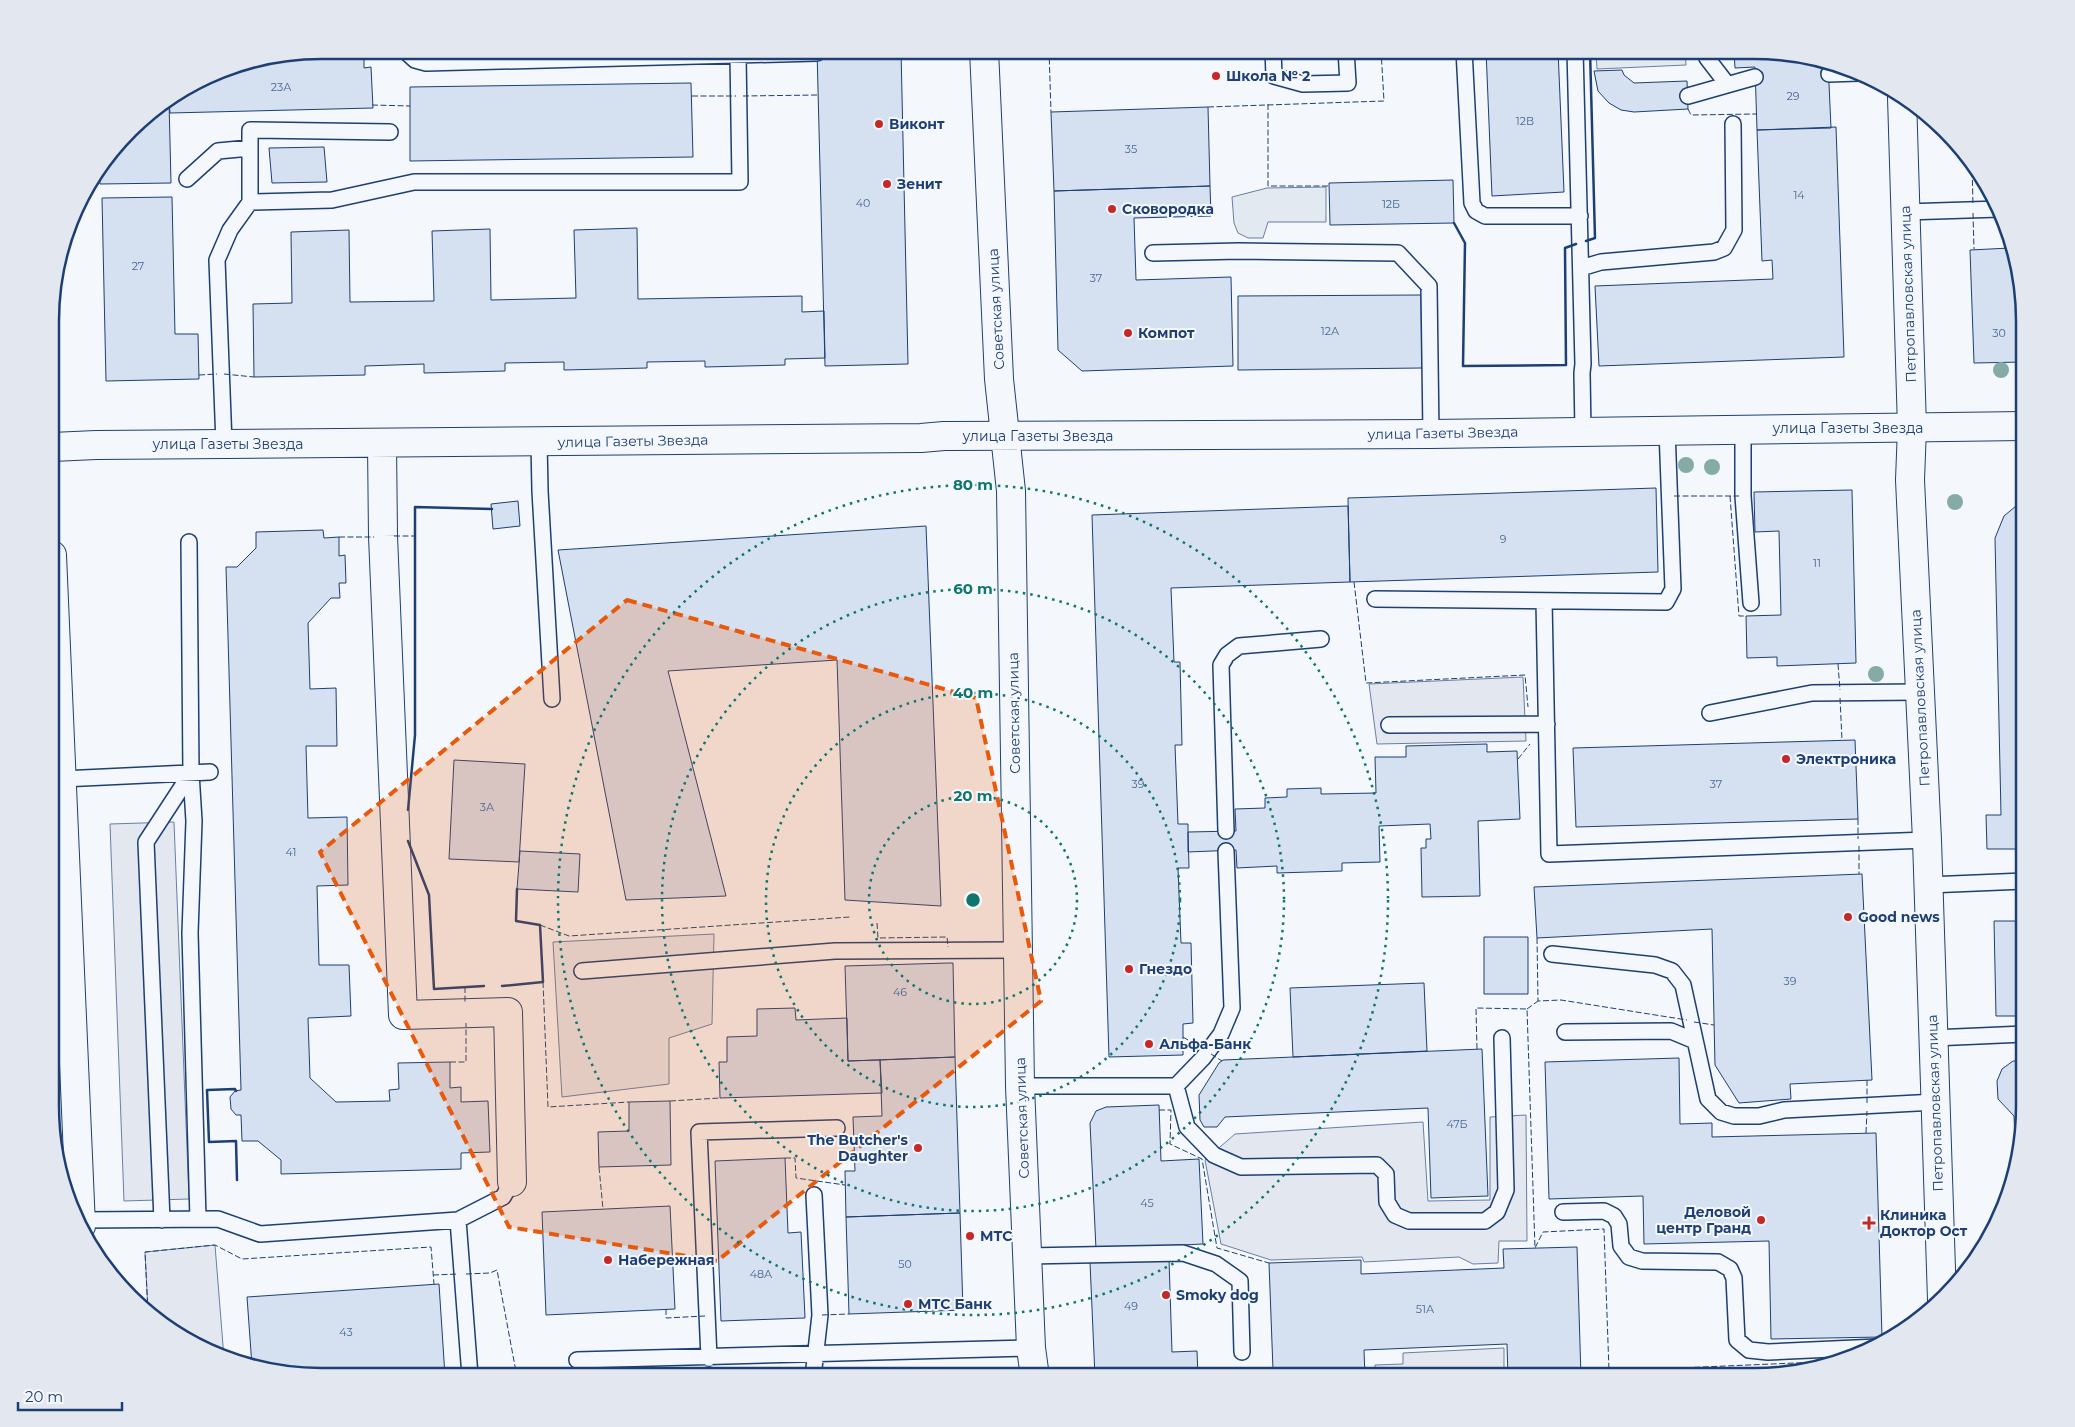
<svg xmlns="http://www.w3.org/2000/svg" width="2075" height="1427" font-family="Montserrat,sans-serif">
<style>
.green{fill:#e3e9f0;stroke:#687fa3}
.parking{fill:#e3e8f0;stroke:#687fa3}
.building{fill:#d5e0f0;stroke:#1d3f73}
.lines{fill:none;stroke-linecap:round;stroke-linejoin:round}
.lane-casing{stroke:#1d3f73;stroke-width:18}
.street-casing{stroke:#1d3f73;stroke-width:30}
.secondary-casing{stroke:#1d3f73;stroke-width:30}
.lane{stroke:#f4f7fb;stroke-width:15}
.street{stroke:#f4f7fb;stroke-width:28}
.secondary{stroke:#f4f7fb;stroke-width:28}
.fence{stroke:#1d3f73;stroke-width:1;stroke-dasharray:6 2.5;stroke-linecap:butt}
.wall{stroke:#1d3f73;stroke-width:2.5}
.tree{fill:#86aba6}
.marked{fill:#e8590c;fill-opacity:0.2;stroke:#e8590c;stroke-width:4;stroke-dasharray:10 6;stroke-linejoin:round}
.ring{fill:none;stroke:#0f766e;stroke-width:2.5;stroke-dasharray:2.5 5}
.poi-dot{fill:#c62828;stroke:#f4f7fb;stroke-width:2}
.labels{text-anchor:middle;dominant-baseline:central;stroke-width:4;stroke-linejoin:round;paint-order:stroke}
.number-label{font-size:11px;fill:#4b6792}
.poi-label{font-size:14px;font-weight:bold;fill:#1d3f73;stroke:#f4f7fb;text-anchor:start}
.street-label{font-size:14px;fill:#1d3f73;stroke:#f4f7fb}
.rim{fill:none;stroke:#1d3f73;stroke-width:2.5}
.centre{fill:#0f766e;stroke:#f4f7fb;stroke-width:2.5}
.ring-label{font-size:15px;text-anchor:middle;font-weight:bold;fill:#0f766e;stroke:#f4f7fb;stroke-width:4;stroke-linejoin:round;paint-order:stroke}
</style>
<rect width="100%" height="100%" fill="#f4f7fb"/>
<path class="green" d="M1596 51H1685L1686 65 1597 69Z
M1326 187V222H1268L1263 238H1248L1238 233 1234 223 1232 197 1267 188Z"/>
<path class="parking" d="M1523 677 1526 741 1377 744 1369 684Z
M174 822 189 1199 124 1201 110 824Z
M714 934 712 1024 669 1038V1084L562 1097 553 942Z
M1526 1115 1527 1241H1499L1498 1263 1473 1264 1459 1257 1364 1262 1362 1257 1271 1260 1221 1244 1205 1160 1235 1134 1423 1122 1428 1201 1490 1200V1117Z
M215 1245 224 1358 156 1321 148 1312 145 1252Z
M1504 1348V1377H1375V1365L1403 1364V1353Z"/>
<path class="building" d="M817 50H901L908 364 825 366Z
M1486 50H1558L1564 192 1492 196Z
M1734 51H1772L1828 62 1831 128 1757 130 1755 67 1735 68Z
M364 54V68L371 67 373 108 170 113 169 101 213 73 237 72V67L291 56Z
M1622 70 1624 75 1634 83 1687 81 1688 109 1634 112 1621 110 1609 103 1598 91 1594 71Z
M691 83 693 157 410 161V87Z
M169 101 171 183 100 184 99 173 142 117Z
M1208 107 1210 186 1054 191 1051 112Z
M1836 127 1844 357 1599 366 1595 286 1773 279 1772 260 1762 261 1757 130Z
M324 147 327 182 272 183 269 148Z
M1453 180 1454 223 1330 225 1329 183Z
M1210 186 1211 216 1134 218 1136 280 1231 277 1233 366 1082 371 1058 350 1054 191Z
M172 197 175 334H198L199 379 106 381 102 198Z
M637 228 638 299 802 296V312L824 311 825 358 785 359V365L705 367V361L647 362V368L564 370V362L505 363V371L424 373V364L365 366V375L254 377 253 304 292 303 291 232 349 230 350 302 434 301 432 231 490 229 491 300 576 298 574 230Z
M2010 248 2024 303V362L1974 363 1970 250Z
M1421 295 1422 368 1238 370V296Z
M1656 488 1658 572 1350 582 1348 498Z
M1852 490 1856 663 1777 666V657L1747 658 1746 616 1781 615 1779 531 1755 532 1754 492Z
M518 501 520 526 493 529 491 504Z
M2022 501H2024V849H1987L1986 815H2001L1995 538 2004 516Z
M1348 506 1350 582 1171 588 1174 662H1180L1182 745H1175L1178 824H1188V832L1189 868H1178L1181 943H1191L1193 1023 1183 1024V1055L1109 1057 1092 515Z
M926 526 941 906 845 900 837 660 668 671 726 896 626 900 558 550Z
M323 530 324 538 339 537V556L345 555 346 583H339L340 598H331L308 623 310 689 336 688 337 746H306L308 818 347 817 348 885 317 886 319 965H349L351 1016 308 1018 310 1078 336 1102 390 1101 389 1090 399 1089 398 1063 450 1062V1088L461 1087V1102L488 1101 490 1152 461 1153V1169L281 1174V1160L258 1141H242L241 1115H236L231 1109 230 1097 235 1091 241 1090 226 567H237L256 548V532Z
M1855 740 1858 819 1576 827 1573 748Z
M1487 744V752L1517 751 1520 819 1478 821 1480 896 1422 897 1421 848H1426V839H1431L1430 824 1379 826 1380 862 1342 863V871L1277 873V866L1237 868 1236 850 1188 852V832L1236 831 1235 809 1265 808V798L1287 797V789L1321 788V794L1376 793 1375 757H1406V746Z
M454 760 525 764 519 862 449 859Z
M520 851 580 854 578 892 517 889Z
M1862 874 1872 1080 1790 1084 1791 1099 1739 1103 1715 1065 1712 929 1537 938 1534 887Z
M1994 921H2024V1016H1996Z
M1484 937H1528V994H1484Z
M949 963H953L955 1057 848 1061 845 966Z
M1424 983 1427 1051 1293 1057 1290 988Z
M795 1008 796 1020 847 1018 848 1061 880 1060 882 1093 720 1098 719 1062H727V1037L757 1036V1009Z
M1482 1049 1488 1196 1431 1198 1428 1108 1225 1117 1217 1127H1204L1200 1120 1199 1095 1219 1063 1223 1060Z
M955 1057 960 1213 846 1217 845 1171H855L853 1117 882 1116 880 1060Z
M1679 1058 1680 1124 1712 1123V1137L1876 1133 1882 1337 1771 1339 1769 1241 1644 1244 1643 1196 1549 1199 1545 1062Z
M2013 1061H2024V1124L2016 1164 2014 1116 1998 1099 1997 1081 2002 1069Z
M670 1101 671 1165 599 1167 598 1132 629 1131V1102Z
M1159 1105 1161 1161 1199 1159 1203 1244 1096 1249 1090 1123 1096 1111 1106 1107Z
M785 1158 788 1233 801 1232 805 1318 721 1321 715 1161Z
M670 1206 675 1309 546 1315 542 1212Z
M960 1213 963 1310 849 1314 846 1217Z
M1577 1247 1581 1377H1508L1507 1344 1364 1350 1365 1377H1211V1373L1273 1370 1269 1263 1361 1260V1274L1504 1268 1503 1249Z
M1169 1259 1172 1352 1197 1351 1198 1377H1095L1090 1262Z
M439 1284 445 1376H303L252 1366 247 1297Z
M968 1374V1377H886Z"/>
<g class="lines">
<g class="lane-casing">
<path id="lane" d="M404 50 415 60 426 63 817 53
M1273 50 1274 76 1303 84 1348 83 1346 50
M1464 50 1472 203 1476 211 1485 216H1580
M1575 50 1583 364 1582 373 1583 432
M901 51 915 50
M1707 51V58L1727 84
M1829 74 1858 73
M1688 96 1755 77
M187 179 218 151 250 148
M250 202V130L390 132
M1905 212 1999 209
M1153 253 1239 251 1398 253 1429 286 1431 434
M1581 268 1601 262 1714 252 1724 248 1734 230 1733 124
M1743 429V496L1751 603
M539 442 540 491 552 699
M224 444 217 260 230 230 250 202 332 200 414 182H740L738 55
M1375 599 1666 602 1673 589 1667 430
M1544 601 1549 854 1927 840
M1710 713 1812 693 1919 692
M1389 725 1547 724
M191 773 194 821 190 933 198 1219
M62 779 210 772
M1226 831 1221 665 1227 655 1239 646 1321 639
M1928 885 2024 881
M1552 954 1655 965 1672 971 1683 985 1708 1099 1721 1112 1734 1116H1759L1784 1110 1936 1102
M582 971 835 951 1018 950
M1565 1032 1671 1031 1695 1041
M1933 1038 2024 1034
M1020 1086H1176L1203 1058 1221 1034 1232 1008 1226 851
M1176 1086 1187 1127 1214 1155 1241 1167 1377 1165 1386 1174 1387 1202 1395 1215 1409 1221H1485L1497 1212 1506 1190 1502 1038
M1563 1212 1604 1211 1614 1216 1619 1224 1621 1246 1629 1257 1642 1261 1718 1262 1730 1269 1734 1278 1737 1340 1749 1350 1768 1352 1877 1347
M81 1220 218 1219 260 1234 458 1220 503 1197 512 1182
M162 1220 146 842 191 773 189 542
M458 1220 470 1376
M1027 1256 1183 1253 1216 1264 1240 1281 1242 1352
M709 1358 699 1132 837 1128
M577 1360 1031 1348
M813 1377 820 1315 814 1195"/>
</g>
<g class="street-casing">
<path id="street" d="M984 50 999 379 1011 491 1020 1086 1031 1348 1035 1377
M382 444 383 536 403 1015 508 1012 512 1182
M52 447 96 445 921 438 944 436 1431 434 2024 426"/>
</g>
<g class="secondary-casing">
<path id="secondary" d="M1902 97 1912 428 1910 480 1927 840 1942 1300
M52 555 81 1226"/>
</g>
<use href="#lane" class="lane"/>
<use href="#street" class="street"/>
<use href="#secondary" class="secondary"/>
<path class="fence" d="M1049 50 1051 112
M692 96H736
M743 96 818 95
M1268 104V186H1329
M372 105 410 106
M1208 107 1384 101 1381 50
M1688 109 1691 115 1756 114
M1972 163 1973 205
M1973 213 1974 249
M224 374 254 377
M199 375 217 374
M1674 496H1739
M1730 496 1739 616H1746
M394 536H414
M339 537H374
M1354 582 1366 683 1525 675 1528 707
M1838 664 1840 690
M1840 698 1842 740
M1518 759 1530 744
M1858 819V839
M1859 846V874
M877 923 878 938 947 937 948 947
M540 925 569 936 850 917
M1537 938 1538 1001 1561 1000 1687 1020
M543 982 548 1107 629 1102
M465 987V1003
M1527 1009 1538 1001
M1694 1022 1714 1025
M1183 1037 1205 1050
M1477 1049 1476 1008 1527 1009 1535 1248 1543 1232 1604 1229 1609 1371 1842 1361
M1211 1054 1222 1061
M450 1062H466V1023
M1867 1080V1103
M670 1101 720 1098
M1159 1110H1171L1170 1144 1202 1159 1217 1248 1269 1263
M1866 1133 1867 1111
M785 1158H795L796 1178 845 1185
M599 1167 603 1209
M466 1274 490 1273 497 1270 517 1377
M433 1275 458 1274
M666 1309V1318L705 1316
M148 1312 145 1252 215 1245 242 1259 431 1247 434 1284
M822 1315 849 1314"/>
<path class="wall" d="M1454 223 1465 243 1463 366 1566 365 1565 248 1576 244
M1586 241 1595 238 1590 50
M408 810 415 735V507L492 509
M408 841 429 895 434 989 484 986
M502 986 543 982 540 925 516 921 517 889
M236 1091 235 1089 207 1090 209 1142 236 1141 237 1180"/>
</g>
<g class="tree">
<circle cx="2001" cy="370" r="8"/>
<circle cx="1686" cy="465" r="8"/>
<circle cx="1712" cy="467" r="8"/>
<circle cx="1955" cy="502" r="8"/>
<circle cx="1876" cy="674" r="8"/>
</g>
<path class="marked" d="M627 600 976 698 1041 1001 717 1261 509 1227 320 852Z"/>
<g class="ring">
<circle cx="973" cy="900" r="104"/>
<circle cx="973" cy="900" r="207"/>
<circle cx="973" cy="900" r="311"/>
<circle cx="973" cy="900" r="415"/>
</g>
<g class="poi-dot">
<circle cx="1216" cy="76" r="5"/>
<circle cx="879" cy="124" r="5"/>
<circle cx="887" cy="184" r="5"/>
<circle cx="1112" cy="209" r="5"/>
<circle cx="1128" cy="333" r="5"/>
<circle cx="1786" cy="759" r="5"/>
<circle cx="1848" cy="917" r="5"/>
<circle cx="1129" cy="969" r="5"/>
<circle cx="1149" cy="1044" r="5"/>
<circle cx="918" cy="1148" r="5"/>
<circle cx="1761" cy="1220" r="5"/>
<path d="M1866.5 1215.5h5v5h5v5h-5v5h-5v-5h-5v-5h5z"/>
<circle cx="970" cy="1236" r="5"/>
<circle cx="608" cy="1260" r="5"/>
<circle cx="1166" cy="1295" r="5"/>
<circle cx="908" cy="1304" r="5"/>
</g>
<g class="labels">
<g class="number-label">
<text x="281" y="87">23А</text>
<text x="1793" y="96">29</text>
<text x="1525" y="121">12В</text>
<text x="1131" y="149">35</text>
<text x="1799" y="195">14</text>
<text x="863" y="203">40</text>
<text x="1391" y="204">12Б</text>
<text x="138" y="266">27</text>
<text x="1096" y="278">37</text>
<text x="1330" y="331">12А</text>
<text x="1999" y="333">30</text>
<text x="1503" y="539">9</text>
<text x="1817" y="563">11</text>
<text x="1138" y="784">39</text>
<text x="1716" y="784">37</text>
<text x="487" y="807">3А</text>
<text x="291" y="852">41</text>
<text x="1790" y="981">39</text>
<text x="900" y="992">46</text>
<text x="1457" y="1124">47Б</text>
<text x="1147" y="1203">45</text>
<text x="905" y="1264">50</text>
<text x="761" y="1274">48А</text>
<text x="1131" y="1306">49</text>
<text x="1425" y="1309">51А</text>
<text x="346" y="1332">43</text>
</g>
<g class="poi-label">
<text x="1226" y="76">Школа № 2</text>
<text x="889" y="124">Виконт</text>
<text x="897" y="184">Зенит</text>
<text x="1122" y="209">Сковородка</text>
<text x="1138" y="333">Компот</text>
<text x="1796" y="759">Электроника</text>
<text x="1858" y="917">Good news</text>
<text x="1139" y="969">Гнездо</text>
<text x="1159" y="1044">Альфа-Банк</text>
<text x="908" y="1140" text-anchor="end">The Butcher's<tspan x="908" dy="16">Daughter</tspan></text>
<text x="1751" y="1212" text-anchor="end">Деловой<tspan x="1751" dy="16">центр Гранд</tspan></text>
<text x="1880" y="1215">Клиника<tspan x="1880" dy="16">Доктор Ост</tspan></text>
<text x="980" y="1236">МТС</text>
<text x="618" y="1260">Набережная</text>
<text x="1176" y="1295">Smoky dog</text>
<text x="918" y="1304">МТС Банк</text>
</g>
<g class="street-label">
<text transform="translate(1908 294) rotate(-92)">Петропавловская улица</text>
<text transform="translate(996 309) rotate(-93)">Советская улица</text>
<text x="1848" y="428">улица Газеты Звезда</text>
<text transform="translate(1443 433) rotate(-1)">улица Газеты Звезда</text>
<text x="1038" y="436">улица Газеты Звезда</text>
<text transform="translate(633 441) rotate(-1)">улица Газеты Звезда</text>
<text x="228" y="444">улица Газеты Звезда</text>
<text transform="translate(1920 698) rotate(-93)">Петропавловская улица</text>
<text transform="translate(1014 713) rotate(-91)">Советская улица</text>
<text transform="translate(1935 1103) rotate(-92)">Петропавловская улица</text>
<text transform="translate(1022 1118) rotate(-92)">Советская улица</text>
</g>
</g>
<path d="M0 0H2075V1427H0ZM321 59H1754A262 262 0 0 1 2016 321V1106A262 262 0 0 1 1754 1368H321A262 262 0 0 1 59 1106V321A262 262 0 0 1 321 59Z" fill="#e3e8f0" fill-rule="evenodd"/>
<path class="rim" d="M321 59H1754A262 262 0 0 1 2016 321V1106A262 262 0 0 1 1754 1368H321A262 262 0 0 1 59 1106V321A262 262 0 0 1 321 59Z"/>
<circle cx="973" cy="900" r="8" class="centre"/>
<g class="ring-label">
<text x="973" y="490">80 m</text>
<text x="973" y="594">60 m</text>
<text x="973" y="698">40 m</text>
<text x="973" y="801">20 m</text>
</g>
<path d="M18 1402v8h104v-8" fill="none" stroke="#1d3f73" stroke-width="2.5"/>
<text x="25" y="1402" font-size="15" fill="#1d3f73" stroke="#f4f7fb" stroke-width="4" paint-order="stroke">20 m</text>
</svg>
